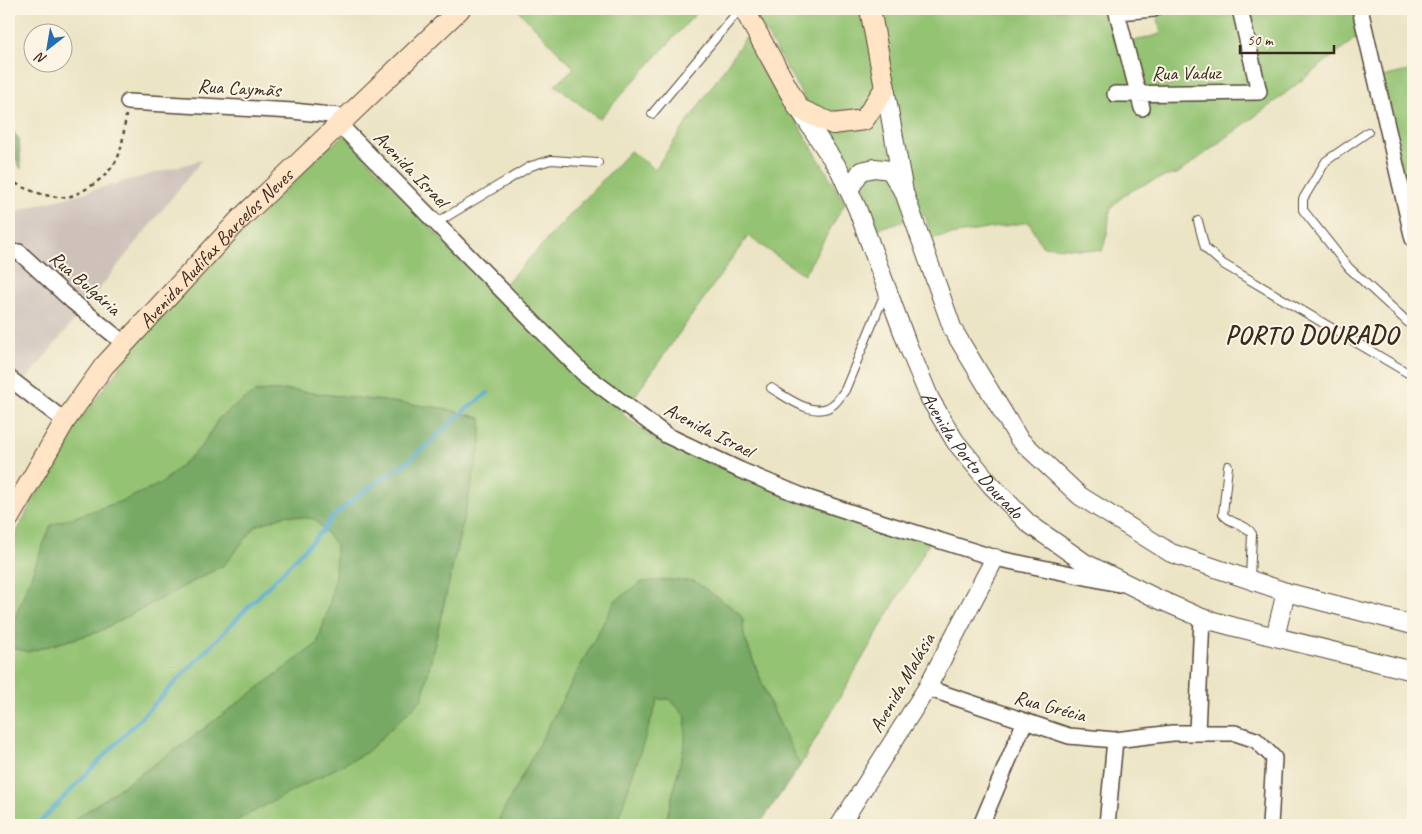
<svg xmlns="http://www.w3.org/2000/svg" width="1422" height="834" font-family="Caveat,sans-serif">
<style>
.industrial{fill:#cec1ba}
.green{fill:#94c373;stroke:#687648}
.forest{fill:#77a965;stroke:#596a42}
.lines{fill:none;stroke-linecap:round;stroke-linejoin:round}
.stream{stroke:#50a7cd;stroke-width:4}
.service-casing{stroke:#554637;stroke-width:10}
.minor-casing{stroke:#554637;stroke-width:18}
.tertiary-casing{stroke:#554637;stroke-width:20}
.secondary-casing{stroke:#554637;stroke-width:22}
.path{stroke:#554637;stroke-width:2.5;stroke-dasharray:4 4;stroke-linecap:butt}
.service{stroke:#fff;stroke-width:8}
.minor{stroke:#fff;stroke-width:15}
.tertiary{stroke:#fff;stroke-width:18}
.secondary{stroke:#ffe4c6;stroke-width:20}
.labels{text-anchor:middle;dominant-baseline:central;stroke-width:4;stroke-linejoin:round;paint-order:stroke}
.street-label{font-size:20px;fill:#3b2a1e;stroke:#fcf5e5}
.district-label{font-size:25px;font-weight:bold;letter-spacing:1px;fill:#3b2a1e;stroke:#fcf5e5}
</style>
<rect width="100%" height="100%" fill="#fcf5e5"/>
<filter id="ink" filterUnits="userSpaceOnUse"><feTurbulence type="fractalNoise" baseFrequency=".02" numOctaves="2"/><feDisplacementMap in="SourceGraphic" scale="10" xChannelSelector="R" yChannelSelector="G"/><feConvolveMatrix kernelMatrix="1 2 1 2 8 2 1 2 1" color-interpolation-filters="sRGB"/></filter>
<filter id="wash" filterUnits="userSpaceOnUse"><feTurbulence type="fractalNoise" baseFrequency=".0096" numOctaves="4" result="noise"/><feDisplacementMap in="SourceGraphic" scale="20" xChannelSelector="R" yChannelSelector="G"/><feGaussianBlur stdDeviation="1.12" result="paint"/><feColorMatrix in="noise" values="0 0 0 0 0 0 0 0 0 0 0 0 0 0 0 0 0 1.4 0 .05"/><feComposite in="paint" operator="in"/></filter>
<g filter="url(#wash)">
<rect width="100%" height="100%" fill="#ebe4c5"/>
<path class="industrial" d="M202 160 27 379 9 415V213Z"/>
<path class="green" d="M517 9H700L599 119 555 85 574 68Z
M752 9H1113L1126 43 1161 34 1156 9H1360L1366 30 1269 106 1177 174C1158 177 1122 191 1111 209 1109 213 1109 222 1108 228 1107 236 1104 244 1102 251L1042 246 1029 222 932 238 925 215 876 229 868 206Z
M746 37 845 203 804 275 748 236 622 414 661 443 717 466 932 538 800 766 770 703 744 636 743 619 738 612 694 581 669 580 642 582 615 601 496 825H228L367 752 422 699 481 443V418L442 408 289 390 255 392 219 418 201 447 162 483 125 500 51 525 9 633V549L54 455 146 332 320 154 345 135 494 296 630 151 655 169Z
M1413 70V211L1378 78Z
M286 515 315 519 336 545 335 579 328 610 317 644 182 745 74 820 70 825H9V647L28 652 98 632 224 565 256 526Z
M657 699H670L686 717 685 743 665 825H616Z"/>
<path class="forest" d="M9 126 19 139 21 169 13 154H9Z
M289 390 442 408 481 418V443L422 699 367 752 228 825H70L74 820 182 745 317 644 328 610 335 579 336 545 315 519 286 515 256 526 224 565 98 632 28 652 9 647V633L51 525 125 500 162 483 201 447 219 418 255 392Z
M669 580 694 581 738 612 743 619 744 636 759 676 770 704 800 766 759 825H665L685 743 686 717 670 699H658L616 825H496L615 601 642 582Z"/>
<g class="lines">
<path class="stream" d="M37 825 323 530 332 517 363 492 410 460 465 410 488 393"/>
</g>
</g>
<g filter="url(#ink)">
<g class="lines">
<g class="service-casing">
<path id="service" d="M652 114 740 9
M1368 132 1326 161 1303 199V210L1349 268 1413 327
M1198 221 1205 248 1223 264 1413 376
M436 223 531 166 551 160 598 163
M771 388C788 398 816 421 835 403 839 399 842 394 845 390L885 293
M1228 466 1223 514C1229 524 1246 523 1252 534L1250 579"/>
</g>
<g class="minor-casing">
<path id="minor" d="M1116 9 1142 108
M1360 9 1413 239
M1117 12 1154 9
M1115 94 1259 92 1240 9
M128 102 293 111 348 117
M340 125 583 373 666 435 740 470 802 496 862 516 995 558 1119 584
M19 252 72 301 125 344
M9 378 65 421
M927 688 1069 736 1115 740 1173 733H1235L1256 740 1274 758 1270 825
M1197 732 1202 618
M981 825 1025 721
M1107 825 1115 740"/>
</g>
<g class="tertiary-casing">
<g id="tertiary">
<path d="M885 88 904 192 953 330 1019 439 1080 496 1171 553 1286 592 1413 625"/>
<path id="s1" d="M799 109 840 171 857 208 908 346 930 399 955 441 991 485 1028 523 1085 563 1158 599 1202 618 1235 627 1413 671"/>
<path d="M849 190 861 171 875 168 890 170 901 188"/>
<path d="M1275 637 1286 592"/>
<path d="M840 825 927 688 995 558"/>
</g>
</g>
<g class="secondary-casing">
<g id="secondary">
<path d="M744 9 799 109 833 124 864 120 885 88 870 9"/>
<path id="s2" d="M9 518 65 421 104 366 239 220 460 9"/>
</g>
</g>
<path class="path" d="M9 179C22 189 54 201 71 196 88 190 110 175 118 157 123 145 124 129 126 115"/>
<use href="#service" class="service"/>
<use href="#minor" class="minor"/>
<use href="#tertiary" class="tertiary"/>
<use href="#secondary" class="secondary"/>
</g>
</g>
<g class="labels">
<g class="street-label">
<text transform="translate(1186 73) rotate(-1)">Rua Vaduz</text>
<text transform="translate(239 88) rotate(3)">Rua Caymãs</text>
<text transform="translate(411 169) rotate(46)">Avenida Israel</text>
<text stroke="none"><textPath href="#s2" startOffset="342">Avenida Audifax Barcelos Neves</textPath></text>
<text transform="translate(85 283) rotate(41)">Rua Bulgária</text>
<text transform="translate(709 430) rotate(27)">Avenida Israel</text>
<text stroke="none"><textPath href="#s1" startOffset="390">Avenida Porto Dourado</textPath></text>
<text transform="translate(902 683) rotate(-60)">Avenida Malásia</text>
<text transform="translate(1050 706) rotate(15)">Rua Grécia</text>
</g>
<g class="district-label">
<text x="1312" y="335">PORTO DOURADO</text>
</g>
</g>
<rect width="1422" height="834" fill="none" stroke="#fcf5e5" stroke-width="30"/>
<g transform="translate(48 48) rotate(211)"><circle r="24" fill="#fcf5e5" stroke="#afa495"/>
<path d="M0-4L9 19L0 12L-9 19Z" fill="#1f6fb2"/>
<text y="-8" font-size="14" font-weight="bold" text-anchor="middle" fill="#3b2a1e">N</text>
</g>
<path d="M1240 45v8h94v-8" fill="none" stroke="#3b2a1e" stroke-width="2.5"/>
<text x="1247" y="45" font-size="15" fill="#3b2a1e" stroke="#fcf5e5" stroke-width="4" paint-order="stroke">50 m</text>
</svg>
